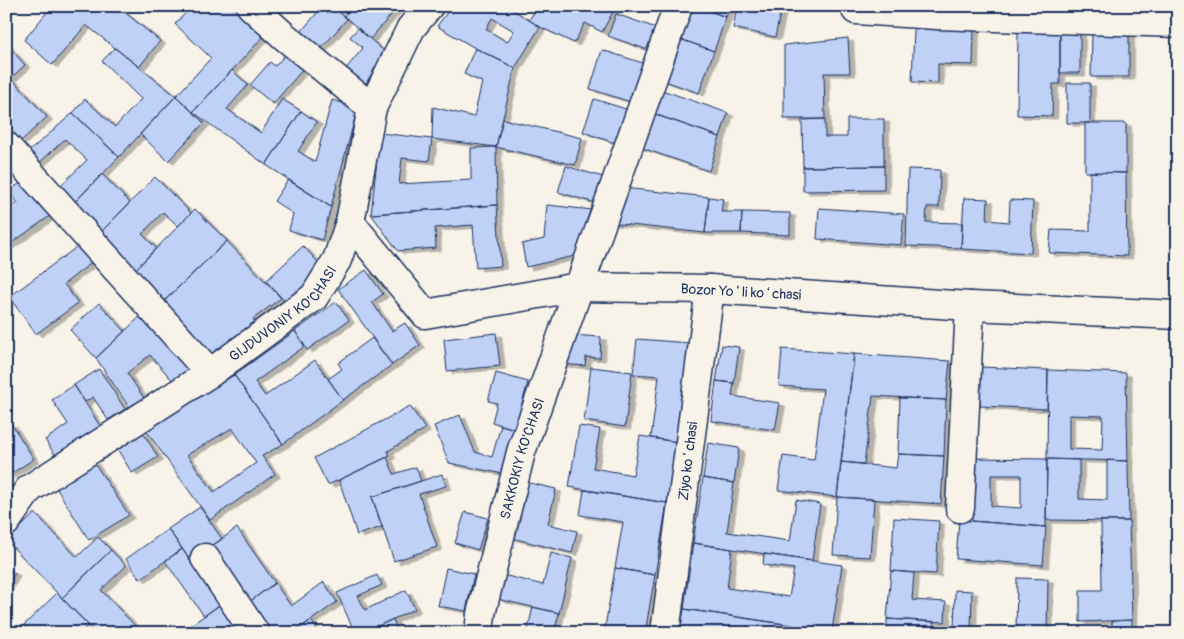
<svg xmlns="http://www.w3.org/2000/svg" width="1184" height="639" font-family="Pangolin,sans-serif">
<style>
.building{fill:#bfd1f6;stroke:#1b2f5e;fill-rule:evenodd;filter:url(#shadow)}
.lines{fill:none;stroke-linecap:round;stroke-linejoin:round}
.minor-casing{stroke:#1b2f5e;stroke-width:31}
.minor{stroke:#f7f3e8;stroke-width:28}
.labels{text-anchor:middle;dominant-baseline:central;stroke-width:4;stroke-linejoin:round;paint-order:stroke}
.street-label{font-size:14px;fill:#1b2f5e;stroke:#f7f3e8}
</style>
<defs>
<filter id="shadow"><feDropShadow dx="5.5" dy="3" stdDeviation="0" flood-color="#0004"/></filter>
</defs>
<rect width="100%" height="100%" fill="#f7f3e8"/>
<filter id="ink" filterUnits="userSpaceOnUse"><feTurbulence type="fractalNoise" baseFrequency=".02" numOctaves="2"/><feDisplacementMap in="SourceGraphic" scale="10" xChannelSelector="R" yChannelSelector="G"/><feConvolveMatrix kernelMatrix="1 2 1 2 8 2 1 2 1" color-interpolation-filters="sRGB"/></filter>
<g filter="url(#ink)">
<path class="building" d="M52 6H117L160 41 139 67 86 25 52 65 24 40Z
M192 6H233L264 36 193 112 176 96 211 58 175 24Z
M323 6H332L347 19 319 51 299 34Z
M352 6H399L370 39 344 16Z
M452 6H507L540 27 515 68 475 48 437 26ZM492 18 514 31 507 42 486 29Z
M538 6H616L602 32 585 23 574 43 540 27 529 20Z
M689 6H696L726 17 714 51 677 38Z
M696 6H730L726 17Z
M737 6H782L775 37 733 28Z
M616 14 659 29 651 51 608 36Z
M358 28 385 52 363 88 344 71 363 48 350 37Z
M914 28 974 29 973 65 938 64V83L912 82Z
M1018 31 1060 33V84H1053L1052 116 1017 115Z
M1060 33H1080V73H1060Z
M1092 33H1129V77H1091Z
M677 38 714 51 699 93 662 80Z
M848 38 850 73H824L825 119H784V45Z
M6 44 25 65 11 78 47 117 21 141 6 125Z
M115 48 176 96 119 157 73 113 85 99 115 127 141 99 102 61Z
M475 48 515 68 496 147 432 139 433 107 474 117 482 82 464 74Z
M602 50 646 64 634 103 590 89Z
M286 54 303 69 273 104 250 85 270 62 275 66Z
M232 70 248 85 227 109 261 133 282 99 301 111 266 165 193 112Z
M1067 83H1090V123H1067Z
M659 89 728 113 720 137 651 113Z
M176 96 204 123 168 161 140 134Z
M594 99 629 110 618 144 583 132Z
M332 100 358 107 331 207 266 165 301 111 317 122 298 151 315 162Z
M73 113 119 157 73 204 58 188 87 160 65 139 37 165 26 154Z
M651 113 720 137 709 171 639 147Z
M503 119 582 138 575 165 496 147Z
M825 119V137H847V119H884V166L803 167 802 120Z
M1085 123H1126V173L1085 172Z
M380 133 432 139 429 161 402 158 399 184 471 180V148L496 147 497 205 371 214Z
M566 166 603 177 595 203 558 192Z
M884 166V190L803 191V167Z
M908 169 940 170 939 207H927L926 222 962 223 961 248 906 246Z
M1090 172 1126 173 1127 256 1049 253 1051 230 1090 231Z
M102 174 130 203 100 233 73 204Z
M155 177 191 213 178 226 163 212 142 234 156 248 134 271 100 233Z
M29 178 57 211 6 247V210L18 203 8 191Z
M288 180 331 207 322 240 289 230 293 214 274 201Z
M623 188 709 197 705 233 611 223Z
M709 197 723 199 721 212H742L741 233H705Z
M964 198 988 199 987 220 1009 222 1010 200 1033 201 1031 253 961 249Z
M497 205 501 266 476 268 473 225 435 228 436 248 398 251 371 214Z
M547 205 592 210 588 253 526 267 522 244 544 239Z
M819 208 904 214 901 245 817 239Z
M195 209 227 241 162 303 134 271Z
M742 212 790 213V235L741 233Z
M227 241 281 298 253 319 258 326 212 360 162 303Z
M78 246 91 263 64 284 78 303 36 334 9 297Z
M303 246 318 262 310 287 289 306 266 281Z
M366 270 383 294 372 302 392 331 405 323 420 345 392 365 338 289Z
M336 302 349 320 307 350 295 331Z
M99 303 125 331 96 358 70 330Z
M144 313 194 369 173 381 150 355 127 373 144 398 129 407 96 358Z
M295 331 305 346 255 382 265 396 315 360 343 400 283 444 234 375Z
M496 333 500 366 447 371 444 339Z
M570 335 601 337 600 358 586 357 585 366 561 364Z
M372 338 392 365 343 400 328 379 342 369 338 363Z
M637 339 690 343 677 442 651 438 659 376 633 374Z
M722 345 739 347 734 383 716 381Z
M782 349 854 354 837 497 778 490 783 456 814 460 823 389 779 386Z
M854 354 950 361 946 400 873 396 864 464 841 462Z
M591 367 632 372 625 427 584 421Z
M981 367 1048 370 1047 409 980 406Z
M99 369 125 409 108 420 93 397 85 402 74 385Z
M1048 370 1126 373 1128 461 1047 459ZM1069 415 1103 416 1102 450 1069 449Z
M496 373 528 382 515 429 492 422 497 403 488 401Z
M234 375 283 444 262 456 275 474 210 520 145 429ZM232 428 256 463 214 492 187 455Z
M716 381 734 383 732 396 780 403 775 430 711 421Z
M74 385 100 426 56 456 45 440 68 424 52 400Z
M900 398 946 400 944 456 898 454Z
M410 406 425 429 388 451 390 456 328 485 314 458Z
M460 415 475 452 492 457 501 425 515 429 503 474 449 463 434 426Z
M11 423 34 459 9 475 6 470V426Z
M579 426 600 429 593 468 633 475 640 436 677 442 667 503 569 487Z
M142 431 158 457 132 473 116 447Z
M708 443 739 448 734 483 703 478Z
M898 454 944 456 941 504 837 497 841 462 896 468Z
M387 457 394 474 416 467 421 481 372 497 382 527 357 535 339 480Z
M975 458 1047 459 1046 527 972 521ZM991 475H1021V508L991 506Z
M1047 459 1079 460V499L1107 500V460L1128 461 1129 521 1046 520Z
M93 461 129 515 89 540 55 486Z
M442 474 446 486 419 494 437 547 394 561 372 497Z
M703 478 734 483 727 532 790 541 796 500 820 504 812 561 693 543Z
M521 481 556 489 548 524 577 531 572 553 508 537Z
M584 490 667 503 655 575 615 568 623 522 580 515Z
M837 497 874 499 870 557 833 555Z
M200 507 222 539 191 561 168 529Z
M465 512 488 518 478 550 455 543Z
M35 513 77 557 98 537 111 550 62 598 7 541Z
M894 518 939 521 936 574 891 571Z
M959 520 1046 527 1043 565 956 559Z
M1101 521H1129L1132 620 1080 622V590H1102Z
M237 528 275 583 245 605 206 550Z
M168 529 182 549 140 579 126 559Z
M693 543 732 549 727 588 789 597 794 569 763 565 764 554 842 565 832 631 684 609Z
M182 549 221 604 204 616 165 561Z
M111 550 126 566 101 590 142 633H96L62 598Z
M551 553 572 558 559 613 497 599 503 575 543 585Z
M6 568 15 573 6 589Z
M446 568 474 574 466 611 438 606Z
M615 568 655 575 645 633H587L588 630 604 633Z
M891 571 914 573 912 600 946 602 945 622 887 619Z
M377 575 382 585 358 596 365 610 406 590 415 609 363 633H355L337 593Z
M1017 578 1048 579 1047 633H1016Z
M324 582 337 602 293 633H265L245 605 275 583 291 606Z
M955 590 972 591 971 633H954Z
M57 593 88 625 80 633H32L24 625Z
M221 604 242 633H197L191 625Z
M533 607 559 613 554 633H527Z
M684 609 783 624 782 633H680Z
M393 619 398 633H363Z
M887 619 934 622V633H887Z
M311 620 319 633H293Z
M1132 620V633H1112V621Z"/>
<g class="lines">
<g class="minor-casing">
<g id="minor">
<path d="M251 6 284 36 372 108"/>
<path d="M856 10 937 15 1178 23"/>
<path d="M6 146 210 373"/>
<path d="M350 222 425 314 578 287 710 289 970 306 1178 315"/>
<path d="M960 508 970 306"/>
<path id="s1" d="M6 522 29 489 210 373 314 297 337 260 350 222 372 108 411 28 429 6"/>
<path d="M205 558 255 633"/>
<path id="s2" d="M479 633 481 614 521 452 678 6"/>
<path d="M665 633 710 289"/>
</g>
</g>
<use href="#minor" class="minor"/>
</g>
</g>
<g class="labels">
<g class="street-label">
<text transform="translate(741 292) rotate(3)">Bozor Yoʻli koʻchasi</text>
<text stroke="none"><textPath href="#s1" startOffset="350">GIJDUVONIY KO'CHASI</textPath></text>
<text stroke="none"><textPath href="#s2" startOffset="180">SAKKOKIY KO'CHASI</textPath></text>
<text transform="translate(688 461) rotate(-83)">Ziyo koʻchasi</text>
</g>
</g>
<rect width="1184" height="639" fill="none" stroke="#f7f3e8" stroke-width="25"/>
<rect x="12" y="12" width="1159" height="614" fill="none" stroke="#1b2f5e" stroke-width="2" filter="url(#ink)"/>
</svg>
